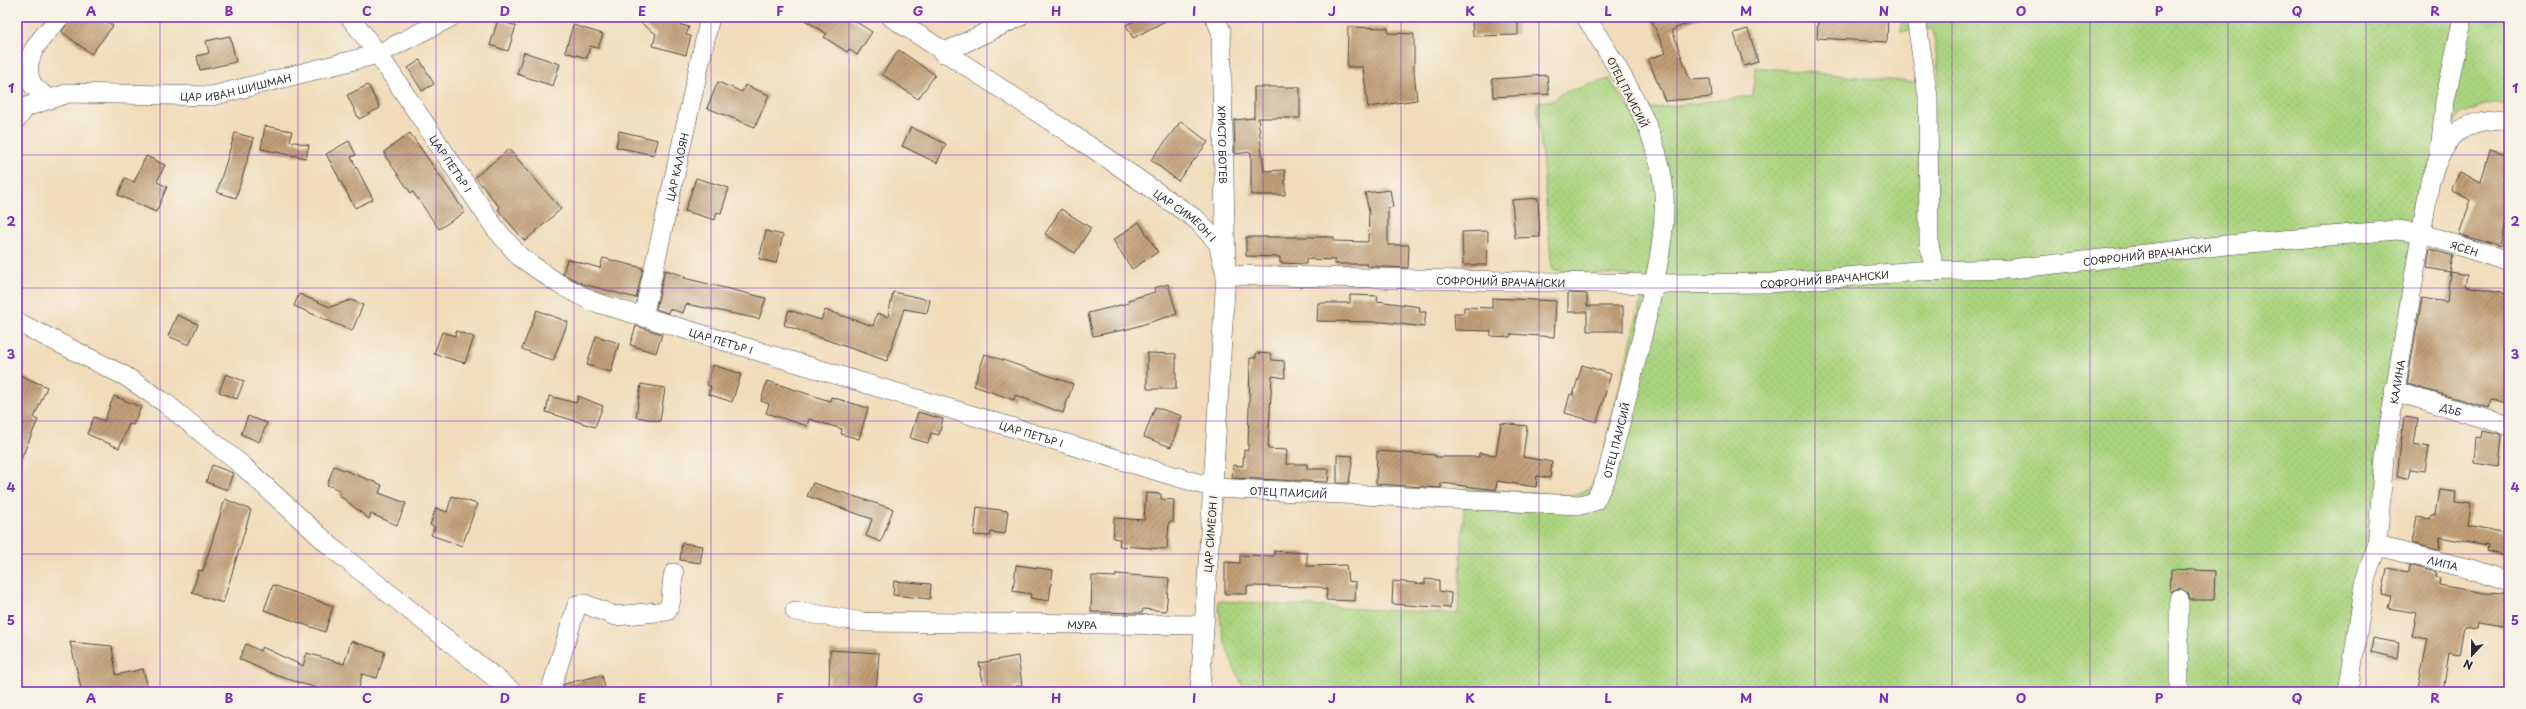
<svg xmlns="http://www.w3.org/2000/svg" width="2526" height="709" font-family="'Playpen Sans',sans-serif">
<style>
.built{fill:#f2d5be}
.grass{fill:url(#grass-dots);stroke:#6a8055}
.building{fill:url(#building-hatch)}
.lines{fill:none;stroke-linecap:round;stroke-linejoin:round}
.minor-casing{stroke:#494540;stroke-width:20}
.minor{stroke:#fff;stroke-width:19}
.grid{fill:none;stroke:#7b2cbf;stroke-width:1;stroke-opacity:0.55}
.labels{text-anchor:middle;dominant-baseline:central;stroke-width:4;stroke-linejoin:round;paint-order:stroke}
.street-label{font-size:10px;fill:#2b2b2b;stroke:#f7f3e8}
.neatline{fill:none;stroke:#7b2cbf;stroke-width:1.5}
.grid-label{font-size:13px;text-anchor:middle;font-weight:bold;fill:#7b2cbf}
</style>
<defs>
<pattern id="grass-dots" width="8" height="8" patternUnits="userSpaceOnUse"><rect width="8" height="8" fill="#aad47f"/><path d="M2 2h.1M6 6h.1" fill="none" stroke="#92b66e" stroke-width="1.8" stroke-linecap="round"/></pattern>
<pattern id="building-hatch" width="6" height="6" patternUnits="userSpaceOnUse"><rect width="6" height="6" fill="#c09e76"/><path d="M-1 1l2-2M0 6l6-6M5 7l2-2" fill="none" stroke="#9c8161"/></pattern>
</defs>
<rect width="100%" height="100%" fill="#f7f3e8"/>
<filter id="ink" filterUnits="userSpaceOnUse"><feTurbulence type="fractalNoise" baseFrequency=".025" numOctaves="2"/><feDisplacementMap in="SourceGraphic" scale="8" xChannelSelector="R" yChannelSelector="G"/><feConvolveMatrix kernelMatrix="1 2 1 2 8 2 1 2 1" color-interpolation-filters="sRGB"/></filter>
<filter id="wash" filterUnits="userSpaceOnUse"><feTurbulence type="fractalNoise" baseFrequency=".012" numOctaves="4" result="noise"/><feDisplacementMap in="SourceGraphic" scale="16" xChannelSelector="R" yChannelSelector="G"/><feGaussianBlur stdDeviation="0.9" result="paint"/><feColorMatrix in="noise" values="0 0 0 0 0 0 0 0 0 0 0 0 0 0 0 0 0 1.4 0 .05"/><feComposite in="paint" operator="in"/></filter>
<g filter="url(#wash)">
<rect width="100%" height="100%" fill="#f1dbba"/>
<path class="built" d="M75 646 168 658 238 663 276 682 274 692H86Z"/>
<path class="grass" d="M1902 17H2509V103H2491L2462 113 2435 144 2348 692H1246C1228 658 1222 639 1218 601L1458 614 1465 488 1572 496 1591 488 1598 475 1647 277 1552 270 1537 102 1555 100 1559 94 1609 79 1631 111 1753 96 1755 67 1940 85 1933 29 1901 31Z"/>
<g id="blocks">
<path class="building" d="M71 17H101L113 26 91 54 62 32Z
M633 17H654L689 27 686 35 691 36 686 55 653 46 656 34Z
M800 17H849L872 32 857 55 849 49 847 52 824 37 827 34Z
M1142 17H1173L1133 38 1126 25Z
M1493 17H1518V35L1473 36 1472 21 1493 20Z
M1650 17H1701L1672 30 1690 80 1710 79 1712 97 1665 101 1648 59 1666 53Z
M1818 17H1888L1887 42 1817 38Z
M498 20 516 26 508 51 490 45Z
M573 25 603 34 598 48 590 46 587 58 565 52Z
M1348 27 1388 28V33L1414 34V72L1417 100 1368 107 1363 67H1347Z
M1748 29 1758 62 1744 66 1734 33Z
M230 36 236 62 200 70 197 56 209 53 206 41Z
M899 50 935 75 918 99 882 74Z
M524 52 560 64 553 86 517 74Z
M420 60 434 84 422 91 408 68Z
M1547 75 1549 94 1493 97 1492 79Z
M718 82 742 92 745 85 769 95 755 127 707 108Z
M368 85 380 108 359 119 347 95Z
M1254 87H1300V118H1258L1264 171 1285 170V195H1251V152L1235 154 1234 120 1254 118Z
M1181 121 1208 142 1178 181 1151 160Z
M265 126 292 131 290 141 309 145 306 158 261 149Z
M911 127 946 144 937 163 902 146Z
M619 131 658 140 654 155 616 147Z
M235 133 254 138 236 198 217 192Z
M410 133 465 212 439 229 413 192 411 193 385 156V151Z
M349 141 356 155 351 157 373 199 355 208 326 154Z
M509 149 561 209 525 241 498 210 500 208 475 177Z
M2490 149 2509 155V213L2501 247 2459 234 2471 200 2453 192 2452 188 2460 172 2481 182Z
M146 156 165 165 157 182 167 187 156 212 118 195 125 178 134 182Z
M696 178 729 188 721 213 717 212 715 220 685 211Z
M1390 190 1393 207 1388 208V245H1409L1408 268 1367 266V264H1335V260L1306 259V264L1280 263V257L1246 256V237H1334V241L1368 242 1369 212 1365 193Z
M1538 198 1540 237 1515 238 1512 200Z
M1061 209 1091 228 1075 253 1045 234Z
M1139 222 1158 252 1132 269 1113 240Z
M766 231 783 235 776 263 759 259Z
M1488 231 1487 265H1463L1462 232Z
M2430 249 2453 256 2450 272 2427 268Z
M603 258 643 268 636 298 583 284 563 274 567 259 600 268Z
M665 270 685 276 684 278 766 298 759 319 686 304 683 313 669 309 668 313 656 309Z
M2450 272 2467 275 2465 286 2508 293 2509 403 2491 400 2489 408 2407 384 2422 298 2447 302Z
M1168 284 1177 314 1128 329 1093 336 1088 313 1129 303 1128 300 1155 292 1154 288Z
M893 292 930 300 927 313 904 309 887 361 784 325 789 310 821 320 825 310 873 326 877 313 888 317Z
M1568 293 1587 294V306H1623V331H1587V312H1568Z
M299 294 330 307 351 300 363 305 352 331 294 306Z
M1350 295 1378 296 1377 301 1420 307 1419 312H1426L1424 327 1383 322 1317 321 1318 303H1350Z
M1492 298 1556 301 1554 337 1511 334 1510 337 1491 336V331L1455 330 1454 313H1464V307L1492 308Z
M537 310 568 322 553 361 522 349Z
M177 315 198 324 189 345 168 336Z
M636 326 662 334 656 353 630 345Z
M456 331 474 337 465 363 434 354 442 332 455 336Z
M596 336 619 343 611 372 587 365Z
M1147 353 1176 354V389H1147Z
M1256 353 1271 354 1272 360 1284 361 1285 378 1272 376 1268 449 1287 450 1286 464H1307V469H1329L1328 482 1232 478 1233 465 1243 466 1244 450 1248 451 1250 358H1256Z
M985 354 1073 384 1063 413 1015 395 1014 400 974 386Z
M713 365 741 374 732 402 708 394 711 387 707 385Z
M1582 365 1611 374 1597 422 1565 413 1570 394 1573 395Z
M17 374 47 387 34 418 38 420 17 468Z
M226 374 244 381 237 399 219 392Z
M767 381 830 401 831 397 868 408 859 439 841 434 842 429 809 419 807 426 766 413 769 404 761 401Z
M641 384 665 388 660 421 636 417Z
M114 396 141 407 133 425 129 424 119 448 87 434 94 417 104 421Z
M549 396 576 403 578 396 603 406 595 427 546 412Z
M1155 407 1182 416 1171 447 1144 437Z
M918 412 943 419 939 435 931 433 928 443 910 438Z
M248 416 267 423 259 442 241 434Z
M2404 417 2418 419 2414 444 2429 447 2425 471 2410 469 2408 478 2397 477Z
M1501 423 1527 426 1523 457 1552 462 1550 478 1537 476 1536 487 1497 481 1496 490 1441 483V488L1376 484 1377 451 1435 455V457H1479V453L1496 455Z
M2482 431 2502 435 2499 467 2474 463 2476 437 2481 438Z
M1337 455 1353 456 1349 483H1337Z
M212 465 233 473 227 490 206 482Z
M334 466 382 485 379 493 406 503 397 525 371 514 369 519 339 495 340 490 327 485Z
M813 483 893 509 881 542 866 536 872 519 807 496Z
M2439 490 2456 492 2455 502 2471 504 2468 525 2509 534V557L2486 551 2487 546 2440 537 2439 550 2412 543 2417 517 2430 519 2431 515H2435Z
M1146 493 1161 494V499L1174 500 1173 522H1169L1167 549 1119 546 1120 539 1113 538 1114 518 1144 520Z
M452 496 477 504 462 546 431 535 435 527 430 525 436 508 447 512Z
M225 499 251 510 223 603 192 593 199 570 203 571Z
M977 507 1008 511 1005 534 991 532 990 536 974 535Z
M682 543 703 546 700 563 680 560Z
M1274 551 1307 553V566L1346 565 1348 581 1356 582 1355 601 1326 600 1327 589 1319 587 1247 586V594H1225V562L1240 563V555L1274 556Z
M1016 565 1053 570 1049 601 1030 598 1031 594 1013 591Z
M2409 565 2436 572 2435 577 2440 578 2439 585 2484 593 2507 594 2506 609H2509V628L2478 623 2477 629 2464 627 2459 655 2449 653 2443 692H2417L2428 639 2412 636 2417 613 2388 608 2391 597 2382 595 2387 568 2408 572Z
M2171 569 2215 571 2214 600H2190L2188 593 2179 588 2170 592Z
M1116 574 1169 578 1166 611 1143 609 1142 613 1091 612 1092 576 1116 577Z
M1425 579 1439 580V591L1451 593 1450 608 1392 604 1393 581 1425 584Z
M894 581 931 584 930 599 893 595Z
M273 585 333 606 325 632 264 610Z
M2373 638 2399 643 2397 658 2371 652Z
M351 641 385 652 377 678 362 674 358 692H329L275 675 239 659 246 644 260 651 262 647 303 666 307 653 344 664Z
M70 642 112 646 116 675 143 669 149 692H82Z
M830 650 879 653 876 692H829Z
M1018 656 1022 685 1014 687V692L985 690 979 663Z
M602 675 606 692H562L564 684Z"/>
</g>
</g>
<g filter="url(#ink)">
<use href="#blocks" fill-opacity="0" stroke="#494540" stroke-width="1"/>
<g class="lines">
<g class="minor-casing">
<g id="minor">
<path id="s1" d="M350 17 378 54 495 228 520 257 559 284 591 301 1214 488 1580 505 1595 501 1606 478C1620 424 1634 370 1647 316 1656 276 1666 234 1664 193 1660 131 1618 68 1586 17"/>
<path id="s2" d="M891 17 1103 155 1197 220 1218 243 1226 275 1200 692"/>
<path id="s3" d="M1215 17 1221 31 1226 275 1654 284 1771 283 1918 271 2011 269 2226 245 2397 230 2420 233 2509 262"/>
<path d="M1916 17 1928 97 1929 244 1935 271"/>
<path d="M943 53 1019 17"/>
<path d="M48 98C43 94 35 89 32 84 19 57 44 36 60 17"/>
<path id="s4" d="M17 119 26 107 69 93 212 96 378 54 451 17"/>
<path d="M2440 152 2445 101 2463 17"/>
<path id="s5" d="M643 317 710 17"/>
<path d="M17 322 125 376 165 403 244 467 337 552 513 692"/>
<path id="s6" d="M2394 391 2509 426"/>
<path id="s7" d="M2377 546 2474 570 2509 582"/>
<path id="s8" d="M795 611 863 622 1203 625"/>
<path d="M550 692 577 605 585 604 615 616 667 611C674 600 670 585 674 573"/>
<path d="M2179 692V599"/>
<path id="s9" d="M2348 692 2366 577 2377 546 2384 457 2430 181C2445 136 2459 119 2509 119"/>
</g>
</g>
<use href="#minor" class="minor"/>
</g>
</g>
<path class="grid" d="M160 17V692M298 17V692M436 17V692M574 17V692M711 17V692M849 17V692M987 17V692M1125 17V692M1263 17V692M1401 17V692M1539 17V692M1677 17V692M1815 17V692M1952 17V692M2090 17V692M2228 17V692M2366 17V692M17 155H2509M17 288H2509M17 421H2509M17 554H2509"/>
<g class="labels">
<g class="street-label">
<text stroke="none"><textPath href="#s4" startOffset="228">ЦАР ИВАН ШИШМАН</textPath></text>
<text transform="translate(1628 92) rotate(63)">ОТЕЦ ПАИСИЙ</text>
<text stroke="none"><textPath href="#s3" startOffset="129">ХРИСТО БОТЕВ</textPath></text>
<text stroke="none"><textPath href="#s1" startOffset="178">ЦАР ПЕТЪР I</textPath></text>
<text stroke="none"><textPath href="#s5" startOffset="154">ЦАР КАЛОЯН</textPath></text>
<text stroke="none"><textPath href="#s2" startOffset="355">ЦАР СИМЕОН I</textPath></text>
<text stroke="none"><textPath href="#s3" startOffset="1503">ЯСЕН</textPath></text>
<text stroke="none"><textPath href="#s3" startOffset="1182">СОФРОНИЙ ВРАЧАНСКИ</textPath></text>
<text stroke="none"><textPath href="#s3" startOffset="858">СОФРОНИЙ ВРАЧАНСКИ</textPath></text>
<text stroke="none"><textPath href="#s3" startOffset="534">СОФРОНИЙ ВРАЧАНСКИ</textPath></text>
<text stroke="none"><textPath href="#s1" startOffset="514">ЦАР ПЕТЪР I</textPath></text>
<text stroke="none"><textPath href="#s9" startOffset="315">КАЛИНА</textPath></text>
<text stroke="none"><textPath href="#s6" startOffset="60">ДЪБ</textPath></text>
<text stroke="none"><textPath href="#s1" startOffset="838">ЦАР ПЕТЪР I</textPath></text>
<text stroke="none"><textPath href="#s1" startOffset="1475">ОТЕЦ ПАИСИЙ</textPath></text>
<text stroke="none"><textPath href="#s1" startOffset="1103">ОТЕЦ ПАИСИЙ</textPath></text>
<text transform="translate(1210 534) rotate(-86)">ЦАР СИМЕОН I</text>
<text stroke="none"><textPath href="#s7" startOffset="68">ЛИПА</textPath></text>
<text stroke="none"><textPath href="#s8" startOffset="288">МУРА</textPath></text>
</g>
</g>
<rect width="2526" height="709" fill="none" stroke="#f7f3e8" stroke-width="44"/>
<g transform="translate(2472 655) rotate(202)" stroke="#f7f3e8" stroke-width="3" paint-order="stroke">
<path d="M0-3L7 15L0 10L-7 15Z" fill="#2b2b2b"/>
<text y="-6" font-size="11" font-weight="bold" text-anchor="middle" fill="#2b2b2b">N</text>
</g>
<rect x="22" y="22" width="2482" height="665" class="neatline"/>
<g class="grid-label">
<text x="91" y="16">A</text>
<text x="229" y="16">B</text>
<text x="367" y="16">C</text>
<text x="505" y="16">D</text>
<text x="642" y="16">E</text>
<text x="780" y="16">F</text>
<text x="918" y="16">G</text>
<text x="1056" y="16">H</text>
<text x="1194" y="16">I</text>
<text x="1332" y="16">J</text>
<text x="1470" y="16">K</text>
<text x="1608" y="16">L</text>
<text x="1746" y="16">M</text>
<text x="1884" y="16">N</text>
<text x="2021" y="16">O</text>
<text x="2159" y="16">P</text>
<text x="2297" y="16">Q</text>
<text x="2435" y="16">R</text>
<text x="11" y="93">1</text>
<text x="2515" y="93">1</text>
<text x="11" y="226">2</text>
<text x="2515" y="226">2</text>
<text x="11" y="359">3</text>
<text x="2515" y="359">3</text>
<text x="11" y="492">4</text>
<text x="2515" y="492">4</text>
<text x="11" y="625">5</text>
<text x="2515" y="625">5</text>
<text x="91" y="703">A</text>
<text x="229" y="703">B</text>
<text x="367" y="703">C</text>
<text x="505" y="703">D</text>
<text x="642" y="703">E</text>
<text x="780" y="703">F</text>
<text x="918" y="703">G</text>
<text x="1056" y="703">H</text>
<text x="1194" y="703">I</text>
<text x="1332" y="703">J</text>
<text x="1470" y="703">K</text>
<text x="1608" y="703">L</text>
<text x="1746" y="703">M</text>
<text x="1884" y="703">N</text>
<text x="2021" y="703">O</text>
<text x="2159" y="703">P</text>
<text x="2297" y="703">Q</text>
<text x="2435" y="703">R</text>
</g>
</svg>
